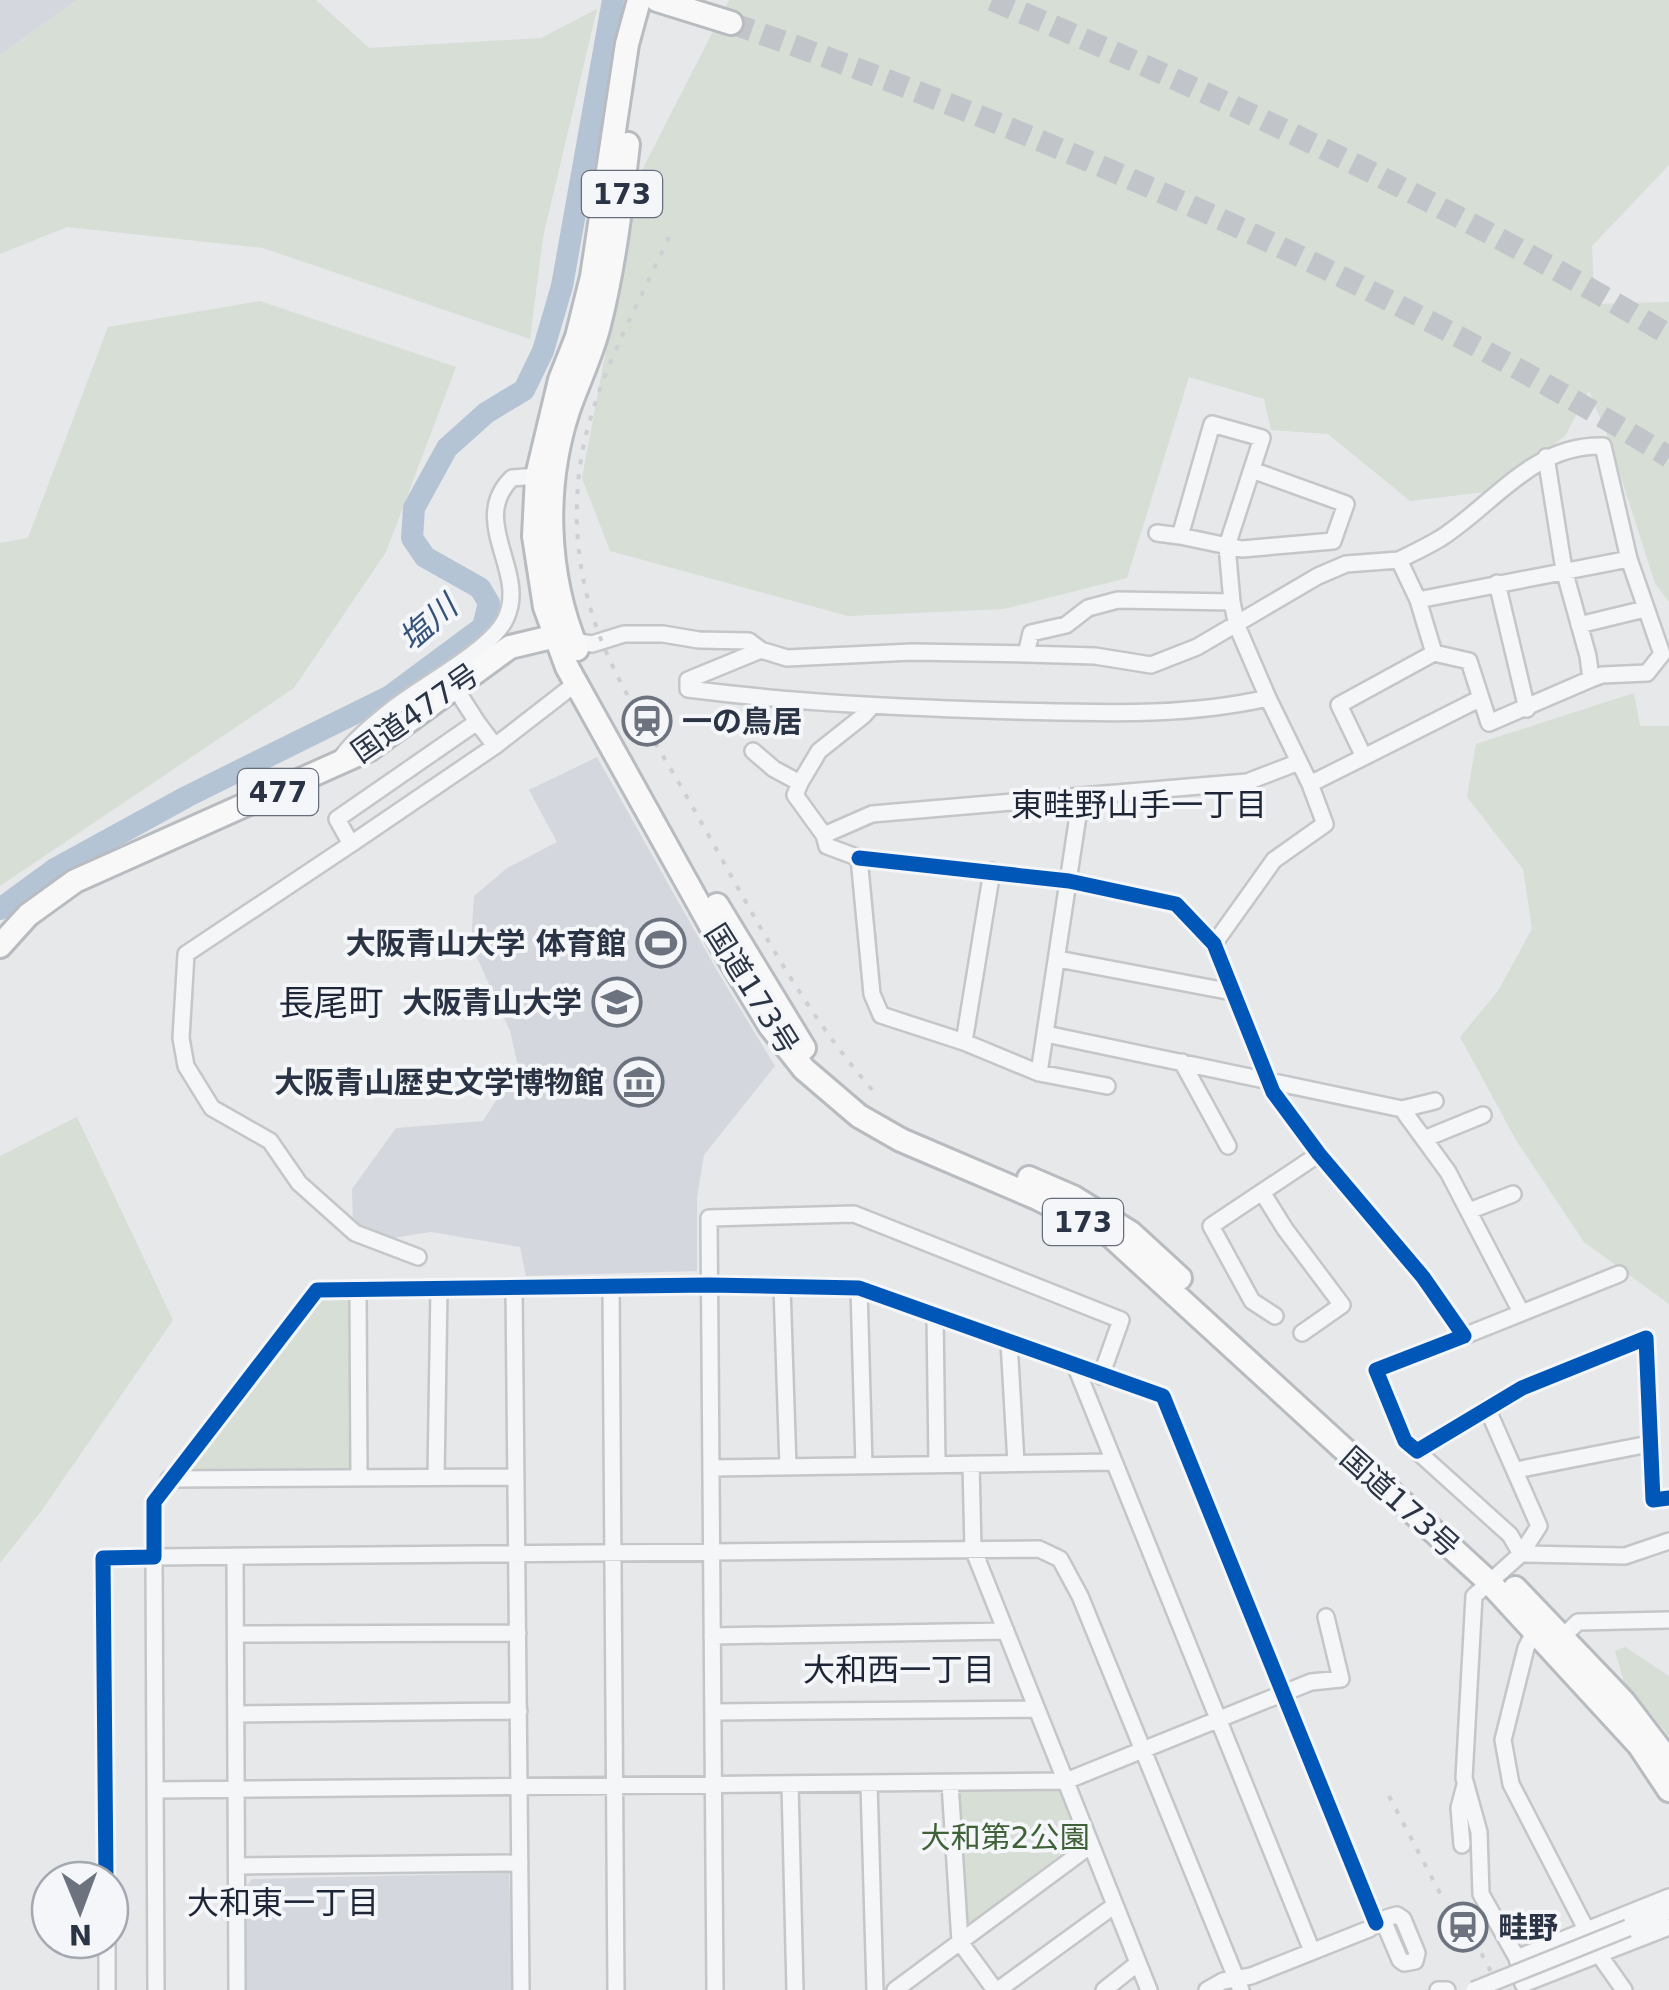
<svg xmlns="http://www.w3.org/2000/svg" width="1669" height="1990" font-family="'DejaVu Sans','Noto Sans JP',sans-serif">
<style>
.built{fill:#d4d7dd}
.green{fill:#d6ded6}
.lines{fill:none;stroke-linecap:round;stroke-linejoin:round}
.river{stroke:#b4c4d5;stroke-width:22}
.highway-tunnel{stroke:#c1c4c9;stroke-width:22;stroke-dasharray:22 11;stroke-linecap:butt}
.minor-casing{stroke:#c4c6c8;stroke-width:20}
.highway-casing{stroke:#b8bbbf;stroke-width:28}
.minor{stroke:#f5f6f7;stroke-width:15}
.highway{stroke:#f8f8f8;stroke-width:22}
.rail{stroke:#cecfd2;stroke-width:4;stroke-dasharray:5 10;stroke-linecap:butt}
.minor-bridge-casing{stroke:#c4c6c8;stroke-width:20;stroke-linecap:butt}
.minor-bridge{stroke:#f5f6f7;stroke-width:15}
.cycleway-casing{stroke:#f4f6f9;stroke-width:21}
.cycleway{stroke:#0057b8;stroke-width:15}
.labels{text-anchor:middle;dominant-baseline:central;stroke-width:8;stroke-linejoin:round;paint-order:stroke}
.shield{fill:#f4f6f9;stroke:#676e7b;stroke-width:2.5}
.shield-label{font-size:28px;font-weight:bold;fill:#2b3445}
.street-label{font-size:30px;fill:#2b3445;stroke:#f4f6f9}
.poi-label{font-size:30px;font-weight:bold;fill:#2b3445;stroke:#f4f6f9;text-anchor:end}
.park-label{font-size:30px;fill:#3f6138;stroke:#f4f6f9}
.water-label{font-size:32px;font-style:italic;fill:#34527a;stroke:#f4f6f9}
.neighbourhood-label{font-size:32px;fill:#1d2536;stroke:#f4f6f9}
.quarter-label{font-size:35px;fill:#1d2536;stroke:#f4f6f9}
</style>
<rect width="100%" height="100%" fill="#e6e8ea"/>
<path class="built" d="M0 0H77L0 55Z
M597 757 719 974 775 1066 704 1155 697 1197V1271L526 1276 520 1247 431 1232 380 1240 353 1229 352 1189 396 1128 483 1121 518 1066 510 1031 471 944 474 896 507 868 557 842 529 790Z
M509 1873 513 1990H245L244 1889 252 1879Z"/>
<path class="green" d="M77 0H316L369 48 541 38 597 9 543 237 530 339 263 248 67 227 0 254V55Z
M729 0H1669V165L1592 246 1594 304 1669 302V602L1655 583 1609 440 1589 391 1565 436 1493 491 1410 501 1328 434 1271 430 1264 399 1189 377 1127 578 1004 609 848 616 610 551 582 478 638 178Z
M260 301 456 367 386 552 294 688 0 886V543L28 538 108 327Z
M1634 693 1640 726H1669V1304L1584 1242 1516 1140 1460 1037 1498 991 1532 929 1523 869 1467 797 1476 744Z
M77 1117 173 1320 42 1510 0 1563V1156Z
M355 1293 357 1470 190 1471 187 1464 321 1294Z
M1625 1647 1669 1676V1736L1624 1682 1615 1651Z
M1059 1789 1079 1840 965 1928 958 1795 963 1790Z"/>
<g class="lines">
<path class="river" d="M0 909 55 869 188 796 390 696 483 627 489 603 480 588 425 557 412 538 414 508 447 448 486 413 524 390 543 351 562 286 613 0"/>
<path class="highway-tunnel" d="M992 0C1225 97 1452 205 1669 335
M731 23C1058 138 1374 276 1669 457"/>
<g class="minor-casing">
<path id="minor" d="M1157 533 1180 536 1212 424 1262 438 1227 546 1232 602 1237 626 1268 698 1310 784 1364 757
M1180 536 1242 549 1333 541 1346 504 1252 470
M1399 560C1413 553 1428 546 1441 538 1495 503 1533 444 1603 446L1629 559 1662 654 1647 673 1602 675 1591 679
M1497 583 1527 709
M1418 600 1629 559
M1579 625 1645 609
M573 641 592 644 624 634H663L699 640 749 641 761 650 787 658 912 652 1026 654 1095 656 1151 665 1197 647 1318 576 1346 564 1399 560 1418 600 1434 653 1469 661 1489 723 1591 679 1588 656 1564 570 1546 457
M761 650 688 680V689C797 703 906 708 1016 711 1101 713 1184 717 1268 698
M1434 653 1339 705 1364 757 1481 698
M1026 654 1031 633 1066 625 1088 608 1118 600 1232 602
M454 686 477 722
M495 746 477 722 337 819 351 844 495 746 575 684
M753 751 774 769 800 783 795 795 824 835 827 846 859 858 872 994 881 1015 964 1042 1039 1073 1081 796 1247 782 1299 762
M341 758C354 740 374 724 391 710 420 686 492 650 506 618 528 571 468 521 512 478L537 476
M800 783 819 751 863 716 871 707
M824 835 872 814 1081 796
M351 844 186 954 181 1038 186 1066 212 1108 270 1141 299 1183 355 1233 418 1257
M859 858 1069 881 1176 904 1214 944 1273 1092 1319 1154 1423 1277 1464 1336 1376 1370 1405 1441 1417 1451 1522 1388 1646 1338 1653 1500 1669 1498
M1214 944 1274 860 1325 824 1310 784
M1058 959 1232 992
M1046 1034 1402 1109 1435 1101
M964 1042 992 871
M1182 1062 1228 1146
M1039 1073 1107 1086
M1402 1109 1448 1172 1521 1312
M1424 1139 1483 1115
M1262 1192 1285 1229 1342 1305 1302 1333
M1469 1211 1513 1194
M611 1287 616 1990
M782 1287 788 1467
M514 1288 521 1990
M859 1288 864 1466
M358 1290 359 1478
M935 1315 937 1464
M1275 1316 1252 1301 1211 1226 1319 1154
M1464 1336 1619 1274
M1009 1342 1016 1463
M1075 1365 1312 1951
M1487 1408 1539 1526 1521 1554 1474 1596 1464 1778 1479 1832 1481 1894 1517 1958 1523 1984 1669 1927
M1417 1451 1510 1535 1521 1554 1625 1556 1669 1541
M971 1464 973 1549 1149 1990
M711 1468 1114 1462
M1516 1470 1649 1444
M436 1477 439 1289
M169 1479 516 1477
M235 1556 237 1990
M1535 1630 1526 1648 1503 1740 1511 1784 1600 1956 1624 1990
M236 1634 518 1633
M712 1636 1006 1631
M1556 1643 1578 1622 1669 1620
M713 1712 1037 1709
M236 1714 519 1711
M950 1783 960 1942 995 1990
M790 1784 795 1990
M869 1784 875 1990
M157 1790 1066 1781 1311 1682 1341 1679 1326 1617
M1462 1845 1459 1808 1465 1785
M237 1866 520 1863
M106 1880 103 1558 154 1557V1502L317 1290 709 1285 859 1288 1163 1396 1376 1923
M1628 1928 1669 1911
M107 1940V1990
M1517 1958 1669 1897
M156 1990 154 1557 1039 1549 1060 1559 1080 1596 1241 1990
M715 1990 709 1218 854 1214 1121 1320 1101 1376
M895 1990 1091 1845
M998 1990 1115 1905
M1104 1990 1138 1963
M1207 1990 1223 1981 1251 1976 1369 1929C1377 1922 1386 1917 1397 1915L1403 1919 1417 1953 1415 1961 1404 1963 1400 1960 1383 1920
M1438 1990H1447"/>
</g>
<g class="highway-casing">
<path id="highway" d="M639 0 627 44 592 277 577 337 560 380 537 476 534 536 545 607 567 667 726 953 770 1026 804 1069 859 1116 901 1140 1037 1198 1110 1235 1490 1583 1639 1745 1669 1790
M657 0 731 23
M577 649C546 575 543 487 568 411 578 382 592 354 599 325 614 266 621 205 628 144
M717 905 804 1048
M0 946 28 915 75 881 370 749 510 647 556 636 568 640
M1029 1178 1073 1197 1131 1233 1180 1278
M1515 1588 1623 1701 1669 1761"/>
</g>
<use href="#minor" class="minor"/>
<use href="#highway" class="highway"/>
<path class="rail" d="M669 237C633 316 585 396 578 484 574 532 580 580 596 626 617 687 657 743 688 799 746 900 798 1006 875 1093
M1389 1796 1441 1895
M1467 1927 1501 1990"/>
<g class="minor-bridge-casing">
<path id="minor-bridge" d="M1474 1990 1628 1928"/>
</g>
<use href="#minor-bridge" class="minor-bridge"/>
<g class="cycleway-casing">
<path id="cycleway" d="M859 858 1069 881 1176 904 1214 944 1273 1092 1319 1154 1423 1277 1464 1336 1376 1370 1405 1441 1417 1451 1522 1388 1646 1338 1653 1500 1669 1498
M106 1880 103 1558 154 1557V1502L317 1290 709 1285 859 1288 1163 1396 1376 1923"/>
</g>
<use href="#cycleway" class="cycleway"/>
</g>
<defs>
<g id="station-ring" transform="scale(2.5)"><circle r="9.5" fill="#f4f6f9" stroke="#6c737f" stroke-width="1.5"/><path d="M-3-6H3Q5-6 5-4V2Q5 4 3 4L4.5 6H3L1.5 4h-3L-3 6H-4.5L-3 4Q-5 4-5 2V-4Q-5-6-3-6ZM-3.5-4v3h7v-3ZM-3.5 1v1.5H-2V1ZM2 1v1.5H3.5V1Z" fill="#6c737f"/></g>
<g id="stadium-ring" transform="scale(2.5)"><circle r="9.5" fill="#f4f6f9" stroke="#6c737f" stroke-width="1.5"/><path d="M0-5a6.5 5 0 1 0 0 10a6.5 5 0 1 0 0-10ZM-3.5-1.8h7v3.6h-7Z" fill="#6c737f"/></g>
<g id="university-ring" transform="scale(2.5)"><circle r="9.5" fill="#f4f6f9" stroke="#6c737f" stroke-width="1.5"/><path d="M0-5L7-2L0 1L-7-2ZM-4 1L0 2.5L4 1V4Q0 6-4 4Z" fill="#6c737f"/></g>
<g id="museum-ring" transform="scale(2.5)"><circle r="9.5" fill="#f4f6f9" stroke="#6c737f" stroke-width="1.5"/><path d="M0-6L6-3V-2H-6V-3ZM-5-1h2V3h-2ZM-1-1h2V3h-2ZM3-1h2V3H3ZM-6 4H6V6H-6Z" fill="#6c737f"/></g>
</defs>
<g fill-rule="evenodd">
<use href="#station-ring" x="647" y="721"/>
<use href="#stadium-ring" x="661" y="943"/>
<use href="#university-ring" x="617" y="1002"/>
<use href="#museum-ring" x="639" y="1082"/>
<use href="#station-ring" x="1463" y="1927"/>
</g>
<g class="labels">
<g class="shield">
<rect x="582" y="171" width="80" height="46" rx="8"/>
<rect x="238" y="769" width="80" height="46" rx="8"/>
<rect x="1043" y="1199" width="80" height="46" rx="8"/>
</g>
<g class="shield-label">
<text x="622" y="194">173</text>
<text x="278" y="792">477</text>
<text x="1083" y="1222">173</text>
</g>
<g class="street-label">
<text transform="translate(415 713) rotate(-35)">国道477号</text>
<text transform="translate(752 989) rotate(58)">国道173号</text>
<text transform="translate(1400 1502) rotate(42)">国道173号</text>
</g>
<g class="poi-label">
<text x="682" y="721" text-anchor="start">一の鳥居</text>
<text x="626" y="943">大阪青山大学 体育館</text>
<text x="582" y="1002">大阪青山大学</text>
<text x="604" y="1082">大阪青山歴史文学博物館</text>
<text x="1498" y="1927" text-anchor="start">畦野</text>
</g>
<g class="park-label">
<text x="1005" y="1837">大和第2公園</text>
</g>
<g class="water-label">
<text transform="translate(428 623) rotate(-41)">塩川</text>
</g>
<g class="neighbourhood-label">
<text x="1139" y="805">東畦野山手一丁目</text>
<text x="899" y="1670">大和西一丁目</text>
<text x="283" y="1903">大和東一丁目</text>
</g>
<g class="quarter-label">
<text x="331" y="1003">長尾町</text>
</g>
</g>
<g transform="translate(80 1910) rotate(179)"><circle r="48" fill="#f4f6f9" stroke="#a4a8b1" stroke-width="2.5"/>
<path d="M0-8L18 38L0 25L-18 38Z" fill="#6c737f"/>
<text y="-15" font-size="28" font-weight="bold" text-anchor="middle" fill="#2b3445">N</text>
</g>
</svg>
